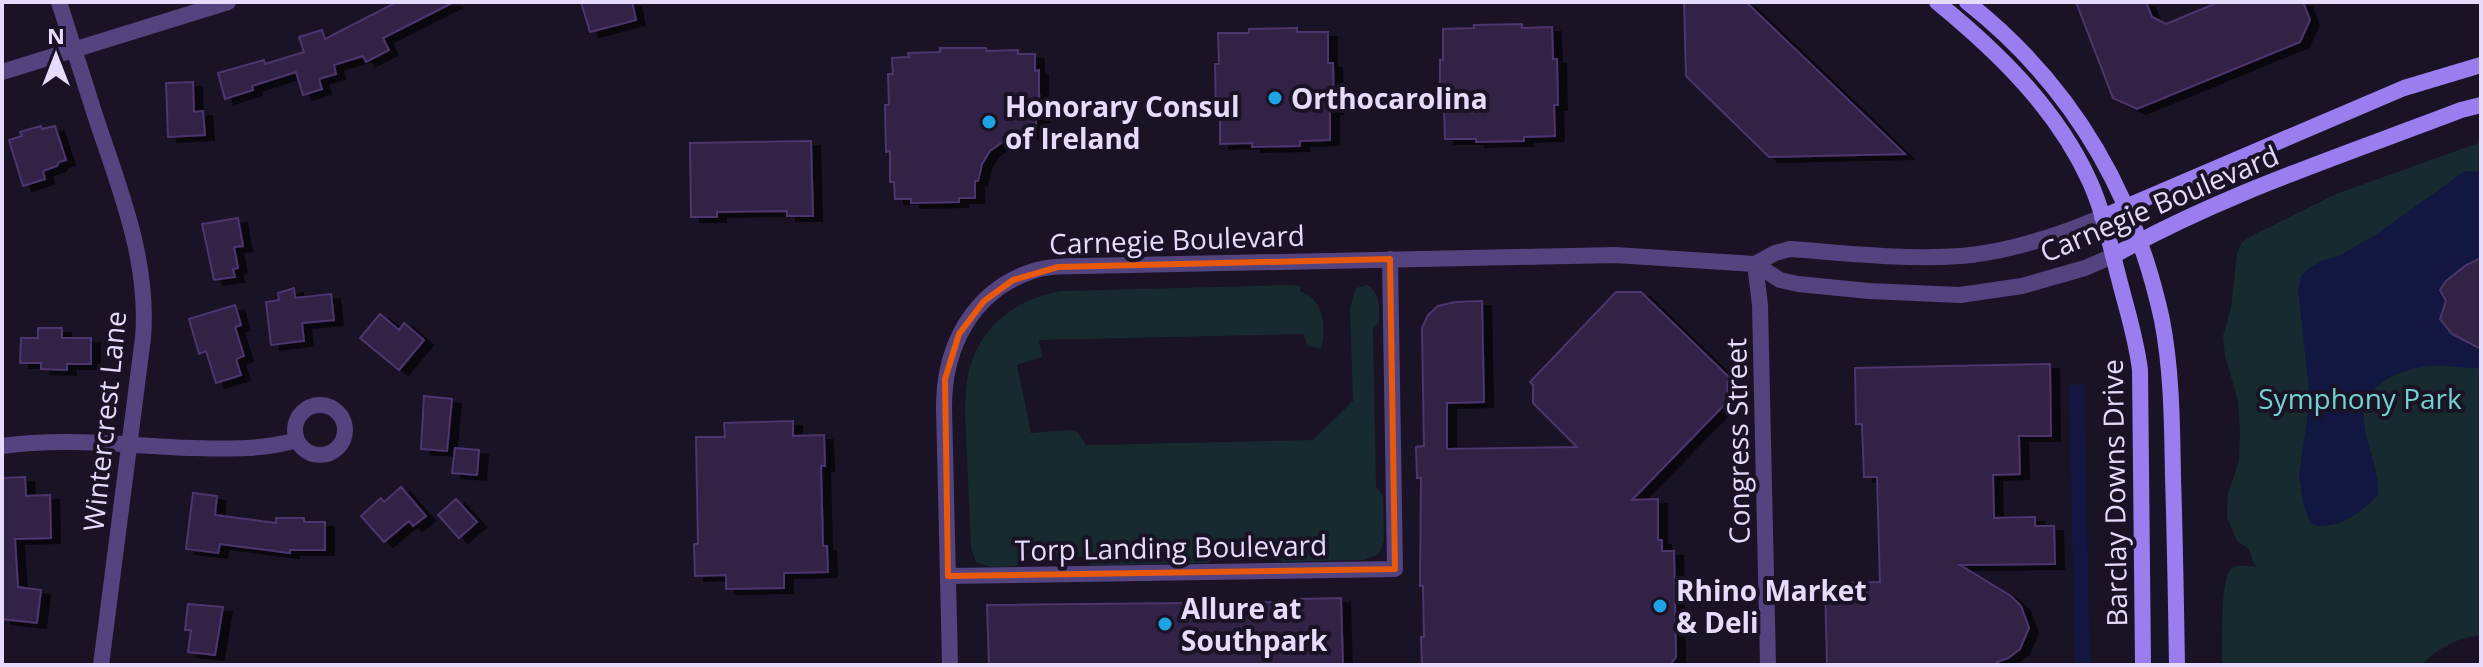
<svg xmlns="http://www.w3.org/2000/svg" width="2483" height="667" font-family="'Open Sans',sans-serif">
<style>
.green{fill:#162a2f}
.water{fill:#111740}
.building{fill:#302144;stroke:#4d356d;stroke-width:2;filter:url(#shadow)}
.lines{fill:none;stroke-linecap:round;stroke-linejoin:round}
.street{stroke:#53437f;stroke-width:16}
.secondary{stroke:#9a7def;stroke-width:16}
.marked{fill:none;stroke:#e8590c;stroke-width:6;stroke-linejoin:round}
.poi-dot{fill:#1ea3e4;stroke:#1a1225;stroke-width:3}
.labels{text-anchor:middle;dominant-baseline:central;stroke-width:8;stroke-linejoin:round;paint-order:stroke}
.poi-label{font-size:28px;font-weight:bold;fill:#e6dbfb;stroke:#1a1225;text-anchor:start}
.street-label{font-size:28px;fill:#e6dbfb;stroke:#1a1225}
.park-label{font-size:28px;fill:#6fd3d0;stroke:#1a1225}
</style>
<defs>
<filter id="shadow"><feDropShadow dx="9" dy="5" stdDeviation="0" flood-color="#0009"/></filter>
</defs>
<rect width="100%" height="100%" fill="#1a1225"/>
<path class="green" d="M2481 142V635C2458 638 2438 647 2422 665H2222C2223 647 2219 578 2232 568 2239 563 2250 567 2257 567L2253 562 2249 549 2237 541 2227 517 2228 493 2239 461 2240 432 2238 401 2225 356 2223 336 2231 308 2237 253 2242 242 2251 236 2336 194Z
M1286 285 1301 286 1300 291C1324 299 1327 328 1321 349L1308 346 1303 334 1039 340 1042 357 1017 365 1031 433 1068 430 1078 432 1086 445 1313 440 1353 401 1350 308 1356 288 1367 285C1381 293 1379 308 1379 322L1373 329 1376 487 1383 495 1384 541 1379 554 1364 560 1282 562 1275 555 1215 556 1208 563 1090 565 1082 557 1025 558 1016 566 991 567 976 562 971 548C970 518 968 487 967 456 966 430 963 402 968 376 977 328 1016 298 1062 291Z"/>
<path class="water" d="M2481 169V368C2464 369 2448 365 2432 366 2401 368 2359 385 2364 422 2367 447 2379 469 2378 494 2362 513 2336 532 2311 524L2304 507 2299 475 2310 399 2298 289 2302 275 2308 269 2322 261 2341 255 2380 232 2465 171 2476 172Z
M2084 384 2090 665H2075L2069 385Z"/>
<path class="building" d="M397 2H454L383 38 389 50 366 62 363 56 334 65 336 74 319 79 322 89 303 95 296 72 252 86 253 90 225 99 218 73 264 60 265 64 304 52 299 37 322 30 325 39Z
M581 2H632L636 20 590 32Z
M1684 2H1746L1905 154 1769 157 1686 76Z
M2076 2H2146L2152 17 2166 24 2219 2H2303L2310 20 2300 42 2137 109 2113 98Z
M1522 24V28L1552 27 1553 59H1557L1558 105H1554L1555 136 1524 137V141L1476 142V139H1445L1444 109H1440V60H1443V29L1474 28V25Z
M1297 28V32H1328V63H1333L1334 109H1330V140L1300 141V146L1252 147V143L1220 144V113H1216L1215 64H1219L1218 33H1249V29Z
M940 48H986L987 51 1018 50V54H1035V71L1039 70V93L1040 117H1036V133L1020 134V138L1004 141 990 151 982 164 978 181H975V198H959V202L911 203V199H895L894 182H890V151L886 152 885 105H889L888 74H893L892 58 909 57 908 53 940 52Z
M193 82 194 112 203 111 205 135 168 137 166 83Z
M41 126 42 129 55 126 66 160 59 162 57 166 43 171 45 179 23 186 9 140 22 136 20 132Z
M811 141 813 216H787V211L717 212V217H691L690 143Z
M238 218 243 246 234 247 238 268 233 269 235 277 214 280 202 224Z
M2481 258V349L2452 334 2440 319 2446 301 2440 290 2446 281 2466 265Z
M294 288 295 298 331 294 334 320 302 323 304 341 271 345 266 302 279 300 278 293Z
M1616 292H1641L1730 378 1727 382 1728 401 1632 500 1658 499V540H1662V551H1674L1676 657 1670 665H1422L1421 637H1424L1423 586H1420L1421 478H1417L1416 447 1424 446 1422 328 1428 315 1438 306 1455 302 1482 301 1484 402 1447 403V449L1577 447 1533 403V385L1530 382Z
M235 305 241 325 235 327 244 356 236 359 241 375 216 383 206 351 199 354 189 319Z
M380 314 399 330 404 323 424 340 399 370 360 338Z
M38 328H62V338H91V364H67V370L41 369V363H20L21 338H38Z
M2050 364 2051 436H2019L2020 474 1993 475 1994 518 2035 517V526H2054L2055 564 1960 565 2011 596 2021 606 2029 628 2020 649 2008 658 1997 662 1998 665H1827L1825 583 1880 582 1877 477H1864L1862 424H1856L1855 368Z
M424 396 452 399 447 451 421 449Z
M793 421V436L824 435 825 466H821L823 546H827L828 572 784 573V588L726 589V575L695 576 694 544H698L696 437H725L724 423Z
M455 448 479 450 477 475 452 473Z
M25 477 26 496 50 495 51 538 15 539 18 587 41 590 37 623 2 619V478Z
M401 487 426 516 413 526 409 521 384 542 361 516 381 498 384 502Z
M193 493 217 496 215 515 276 523V518H304V522H325V550H290V553L220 544 218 553 186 549Z
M456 499 477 522 459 538 438 515Z
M1341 598 1343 665H989L987 605 1299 602V599Z
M188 604 223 607 215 655 188 652 191 630H185Z"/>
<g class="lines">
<path class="street" d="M59 2C73 45 86 88 100 130 123 198 149 265 143 338L101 665
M2 72 228 2
M1755 264 1760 305 1768 665
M1755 264 1775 253 1790 249C1846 253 1904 260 1961 256 2010 252 2057 236 2102 217
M295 430a25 25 0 1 1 50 0a25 25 0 1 1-50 0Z
M2 446C66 437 129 446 193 448 229 449 262 450 297 440
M948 576 1395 569 1390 259
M950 665 944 407C944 347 972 291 1033 271 1049 266 1066 266 1083 266L1615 255 1755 264 1780 280 1798 284 1869 291 1960 295 2022 286 2085 268 2113 256"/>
<path class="secondary" d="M1937 2C1998 52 2057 109 2090 182 2103 211 2110 244 2118 275 2126 307 2136 337 2140 370L2143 665
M1967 2C2071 84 2134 191 2162 320 2172 372 2172 425 2173 477 2175 540 2176 602 2177 665
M2102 217 2404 88 2481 65
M2113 256C2222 194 2344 155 2461 110L2481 105"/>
</g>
<path class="marked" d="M1390 259 1395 569 948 576 945 379 959 334 984 301 1013 280 1058 267Z"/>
<g class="poi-dot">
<circle cx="1275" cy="98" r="8"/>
<circle cx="989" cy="122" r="8"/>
<circle cx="1660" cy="606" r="8"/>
<circle cx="1165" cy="624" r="8"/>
</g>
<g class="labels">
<g class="poi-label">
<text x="1291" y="98">Orthocarolina</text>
<text x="1005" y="106">Honorary Consul<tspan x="1005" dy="32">of Ireland</tspan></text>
<text x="1676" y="590">Rhino Market<tspan x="1676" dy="32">&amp; Deli</tspan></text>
<text x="1181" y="608">Allure at<tspan x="1181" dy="32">Southpark</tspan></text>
</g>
<g class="street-label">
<text transform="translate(2159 203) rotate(-23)">Carnegie Boulevard</text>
<text transform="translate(1177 239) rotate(-2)">Carnegie Boulevard</text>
<text transform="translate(104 421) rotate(-84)">Wintercrest Lane</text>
<text transform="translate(1737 441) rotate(-91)">Congress Street</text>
<text transform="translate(2114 493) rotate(-91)">Barclay Downs Drive</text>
<text transform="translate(1171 547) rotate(-1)">Torp Landing Boulevard</text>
</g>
<g class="park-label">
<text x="2360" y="398">Symphony Park</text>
</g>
</g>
<rect width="2483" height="667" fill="none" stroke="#e6dbfb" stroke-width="8"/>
<g transform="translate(56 56)" stroke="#1a1225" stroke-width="6" paint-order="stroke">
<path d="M0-6L14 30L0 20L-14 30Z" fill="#e6dbfb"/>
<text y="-12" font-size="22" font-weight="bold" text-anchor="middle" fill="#e6dbfb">N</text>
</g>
</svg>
